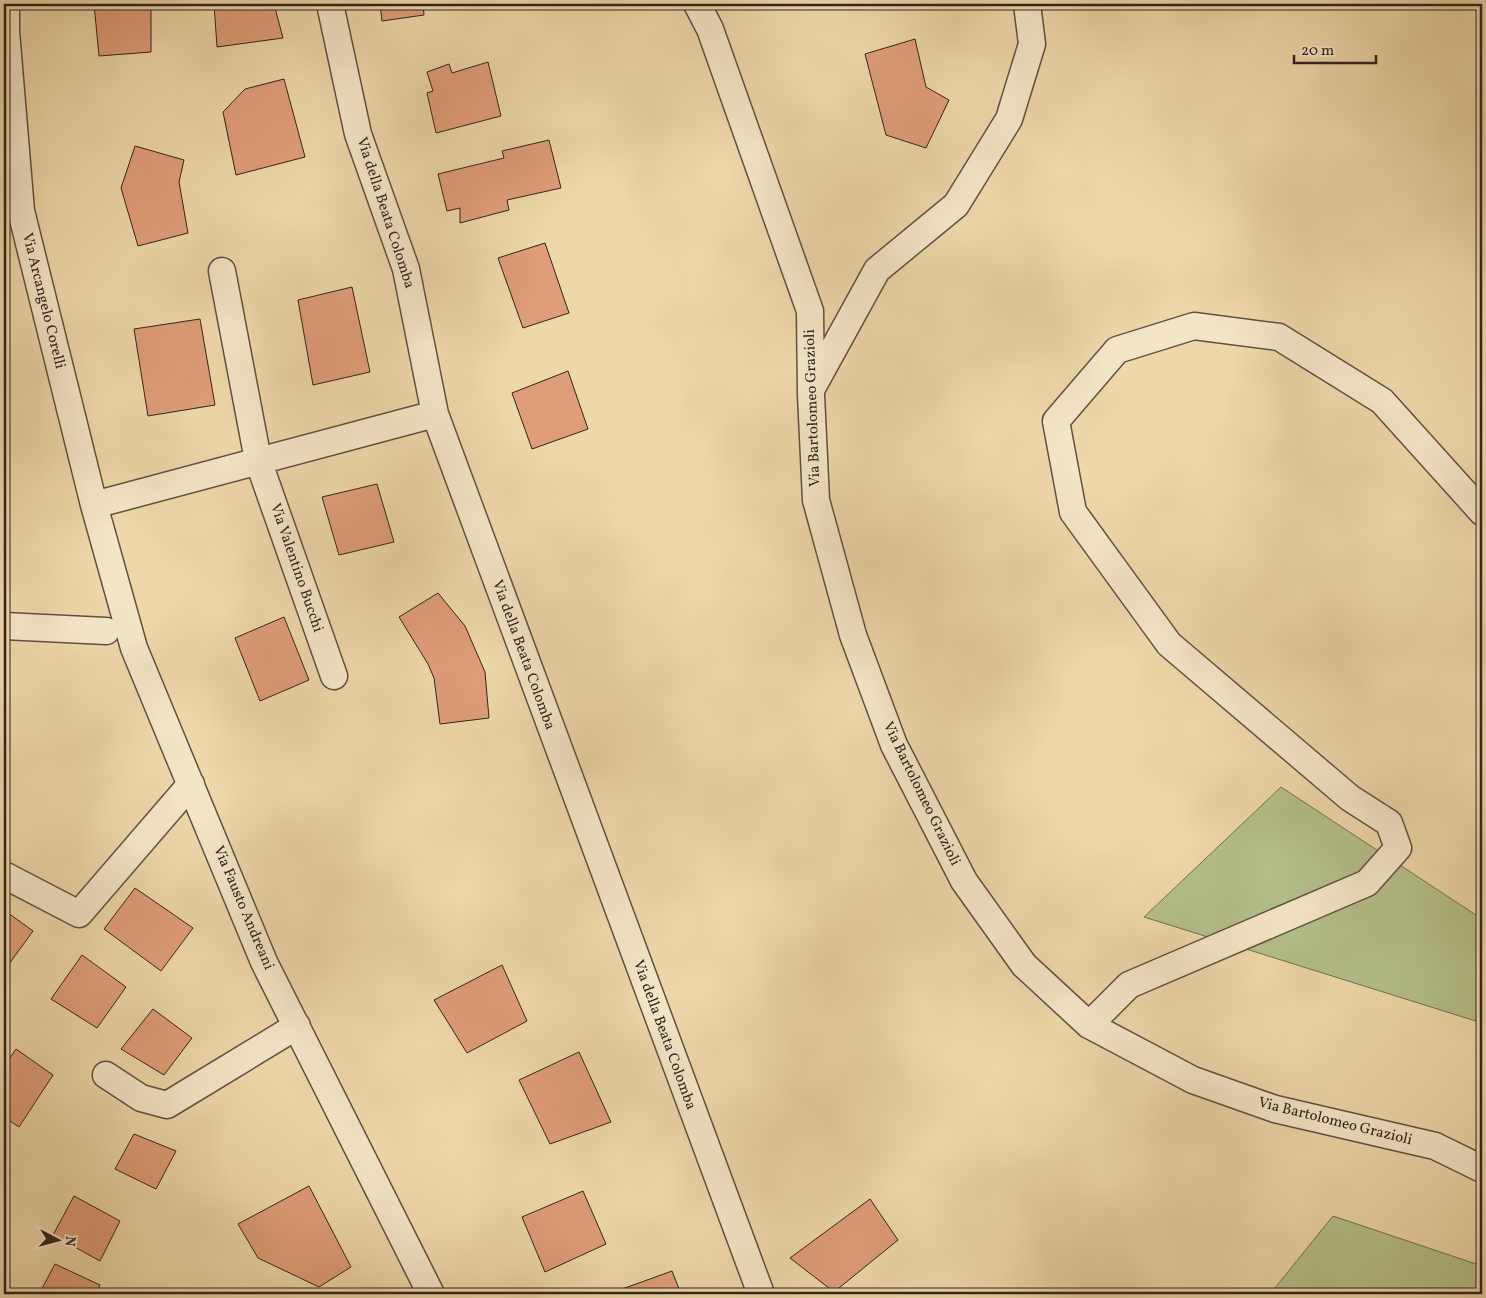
<svg xmlns="http://www.w3.org/2000/svg" width="1486" height="1298" font-family="Vollkorn,serif">
<style>
.green{fill:#b4bf8b;stroke:#727254}
.building{fill:#df9d79;stroke:#31241e}
.lines{fill:none;stroke-linecap:round;stroke-linejoin:round}
.minor-casing{stroke:#605141;stroke-width:29}
.minor{stroke:#f4e5c7;stroke-width:26}
.labels{text-anchor:middle;dominant-baseline:central;stroke-width:4.5;stroke-linejoin:round;paint-order:stroke}
.street-label{font-size:15px;fill:#31241e;stroke:#f4e5c7}
</style>
<rect width="100%" height="100%" fill="#eed7a9"/>
<filter id="stains"><feTurbulence type="fractalNoise" baseFrequency=".004" numOctaves="4"/><feColorMatrix values="0 0 0 0 .2 0 0 0 0 .09 0 0 0 0 .02 0 0 0 .5 -.17"/></filter>
<radialGradient id="worn" r=".72"><stop offset=".6" stop-color="#630" stop-opacity="0"/><stop offset="1" stop-color="#630" stop-opacity=".3"/></radialGradient>
<path class="green" d="M1281 787 1482 919V1023L1144 917Z
M1333 1216 1482 1266V1294H1270Z"/>
<path class="building" d="M94 4H151V52L99 56Z
M214 4H274L283 38 217 47Z
M380 4H423L424 15 382 21Z
M915 39 926 87 949 100 926 148 886 135 865 54Z
M488 62 501 116 436 133 427 93 433 91 427 72 449 64 452 73Z
M284 79 305 157 236 175 223 112 245 89Z
M549 140 561 188 507 200 509 210 460 223V208L447 211 438 174 504 158 502 151Z
M135 146 184 160 179 182 188 233 138 246 121 188Z
M545 243 569 313 523 328 498 258Z
M352 287 370 372 313 385 298 300Z
M200 319 215 405 148 416 134 329Z
M568 371 588 429 532 449 512 393Z
M377 484 394 542 339 555 322 497Z
M438 593 465 626 485 672 489 718 440 724 434 678 428 664 399 617Z
M284 617 309 680 260 701 235 638Z
M135 888 193 928 161 971 104 929Z
M4 910 33 931 4 971Z
M82 955 126 987 97 1028 51 999Z
M502 965 527 1021 467 1053 434 1000Z
M153 1009 192 1038 164 1075 121 1049Z
M16 1049 53 1075 19 1127 4 1117V1067Z
M579 1052 611 1122 550 1144 519 1080Z
M134 1134 176 1151 156 1189 115 1169Z
M309 1186 351 1267 319 1287 258 1258 238 1224Z
M583 1191 606 1244 545 1272 522 1217Z
M74 1196 120 1221 100 1261 53 1235Z
M870 1199 898 1240 834 1292 790 1258Z
M55 1264 100 1285 96 1294H39Z
M672 1271 681 1294H611V1293Z"/>
<g class="lines">
<g class="minor-casing">
<path id="minor" d="M6 4V31L21 211 94 505 134 648 264 962 431 1294
M330 4 358 134 406 269 435 414 761 1294
M697 4 710 29 810 311 811 395 816 500 853 635 894 745 964 881 1024 965 1089 1025 1193 1080 1275 1109 1435 1146 1482 1169
M222 271 258 460 334 676
M812 388 877 270 956 205 1009 119 1032 44 1027 4
M94 505 435 414
M4 626 106 631
M6 876 79 914 191 784
M1089 1025 1129 985 1367 883 1398 848 1389 823 1350 798 1169 644 1073 512 1056 421 1117 350 1194 326 1279 337 1382 401 1482 512
M106 1075 141 1098 167 1105 297 1026"/>
</g>
<use href="#minor" class="minor"/>
</g>
<g class="labels">
<g class="street-label">
<text transform="translate(385 213) rotate(72)">Via della Beata Colomba</text>
<text transform="translate(43 301) rotate(76)">Via Arcangelo Corelli</text>
<text transform="translate(813 408) rotate(-92)">Via Bartolomeo Grazioli</text>
<text transform="translate(296 568) rotate(71)">Via Valentino Bucchi</text>
<text transform="translate(523 655) rotate(70)">Via della Beata Colomba</text>
<text transform="translate(921 794) rotate(64)">Via Bartolomeo Grazioli</text>
<text transform="translate(243 908) rotate(67)">Via Fausto Andreani</text>
<text transform="translate(664 1035) rotate(70)">Via della Beata Colomba</text>
<text transform="translate(1335 1122) rotate(14)">Via Bartolomeo Grazioli</text>
</g>
</g>
<rect width="1486" height="1298" fill="none" stroke="#eed7a9" stroke-width="20"/>
<rect x="5" y="5" width="1476" height="1288" fill="none" stroke="#31241e" stroke-width="2.5"/>
<rect x="10" y="10" width="1466" height="1278" fill="none" stroke="#31241e"/>
<g transform="translate(58 1240) rotate(96)" stroke="#f4e5c7" stroke-width="4" paint-order="stroke">
<path d="M0-4L9 19L0 12L-9 19Z" fill="#31241e"/>
<text y="-8" font-size="14" font-weight="bold" text-anchor="middle" fill="#31241e">N</text>
</g>
<path d="M1294 55v8h82v-8" fill="none" stroke="#31241e" stroke-width="2.5"/>
<text x="1301" y="55" font-size="15" fill="#31241e" stroke="#f4e5c7" stroke-width="4" paint-order="stroke">20 m</text>
<rect width="100%" height="100%" filter="url(#stains)"/>
<rect width="100%" height="100%" fill="url(#worn)"/>
</svg>
